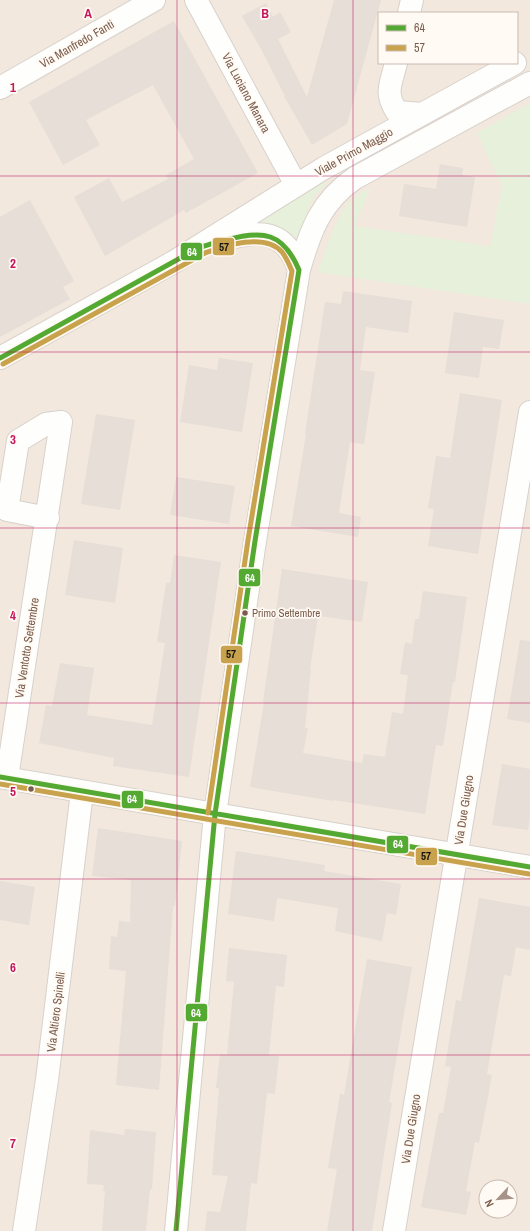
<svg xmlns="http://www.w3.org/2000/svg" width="530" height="1231" font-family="'Archivo Narrow',sans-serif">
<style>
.residential{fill:#f2e8de;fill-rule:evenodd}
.green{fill:#e7f0db}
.building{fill:#e6ded7}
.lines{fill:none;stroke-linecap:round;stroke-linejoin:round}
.street-casing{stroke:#d7d1cb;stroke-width:24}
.secondary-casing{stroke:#d9d2cb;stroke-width:24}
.street{stroke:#fefefd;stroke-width:22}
.secondary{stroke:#fefefd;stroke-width:22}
.bus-1-casing{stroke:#fffaf3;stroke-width:8}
.bus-2-casing{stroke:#fffaf3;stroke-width:8}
.bus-1{stroke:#54a932;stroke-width:5}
.bus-2{stroke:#c8a24d;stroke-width:5}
.grid{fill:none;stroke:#c2185b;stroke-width:1;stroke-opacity:0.55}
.bus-dot{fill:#7a5c4d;stroke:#fffaf3;stroke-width:1.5}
.labels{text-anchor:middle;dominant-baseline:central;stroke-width:3.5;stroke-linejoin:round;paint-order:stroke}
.bus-label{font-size:11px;fill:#7a5c4d;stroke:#fffaf3;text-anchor:start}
.street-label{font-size:12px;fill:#7a5c4d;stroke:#fffaf3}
.grid-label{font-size:13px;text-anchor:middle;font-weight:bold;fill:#c2185b;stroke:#fffaf3;stroke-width:3.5;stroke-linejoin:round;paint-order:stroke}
.line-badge{stroke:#fffaf3;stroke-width:1.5}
.badge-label{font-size:11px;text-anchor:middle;font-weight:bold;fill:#fff}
.pale-badge-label{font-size:11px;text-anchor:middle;font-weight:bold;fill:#111}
</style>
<rect width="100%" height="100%" fill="#f9f5f0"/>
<path class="residential" d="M0 0H530V1231H0ZM379 13H517V63H379ZM486 1187H510V1211H486Z"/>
<path class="green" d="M530 103V304L318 272C326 251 337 211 354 197 358 193 365 191 370 189L355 226 490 246 502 186 477 133Z
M324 180 326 185 315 194 307 212 302 237 299 239 258 221Z"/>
<path class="building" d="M334 0H381L347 124 312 145 284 96H285L261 49 242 16 266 3 273 17 280 12 291 32 278 39 307 97Z
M174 21 258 173 186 213 184 210 105 256 74 197 109 178 122 202 168 179 166 175 194 159 153 85 86 120 100 145 63 165 29 102Z
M440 164 463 168 462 175 475 177 467 227 399 216 404 184 436 189Z
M30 200 74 281 63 287 70 299 0 337V217Z
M343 291 412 301 408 333 366 327 360 370 375 372 364 444 350 442 339 513 361 517 358 537 291 526 306 434H305L325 302 341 304Z
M454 312 504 320 499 349 483 347 479 378 445 373Z
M219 358 253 363 242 432 180 422 189 365 217 370Z
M460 393 502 400 478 554 428 546 434 509 428 508 436 456 450 458Z
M96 414 135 420 120 510 81 504Z
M176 477 235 486 229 524 170 515Z
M74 540 123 548 115 603 65 595Z
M174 555 221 562 189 777 113 766 114 758 39 743 46 705 52 706 60 663 94 668 87 715 152 725 165 643 157 642 166 583H170Z
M282 569 368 582 362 622 318 616 310 669H311L305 728H308L303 753 362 763 364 754 385 757 392 712 403 714 408 675 400 674 405 642 412 644 415 619H419L423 591 467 597 455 682H453L443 746 436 745 425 814 333 800V801L250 787 264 703 263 702Z
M520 640 530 641V723L507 719Z
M502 764 530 769V816L528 830 492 825Z
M98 828 182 841 175 906H173L159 1090 116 1085 126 971 109 969 111 936 117 937 119 921 130 922 131 880 92 876Z
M236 851 325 865 324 871 401 884 396 915 387 913 382 941 335 931 338 908 277 898 274 921 228 914Z
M0 881 35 887 29 925 0 920Z
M479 898 530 907V950L516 947 511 976 504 975 487 1074 492 1075 487 1102 479 1143 475 1142 466 1191 471 1192 466 1215 421 1207 439 1113H443L451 1067 445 1066 456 1000 461 1001Z
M229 948 287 955 284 987 276 986 269 1055 279 1056 275 1094 267 1093 257 1184 251 1183 246 1231H205L207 1211 220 1212 228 1176 212 1175 219 1088H216L220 1054 227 1055 234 982 226 981Z
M367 959 412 967 389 1102 392 1103 372 1231H327L337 1169 328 1168 340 1094 344 1095Z
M125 1129 156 1132 152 1189H150L146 1231H102L105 1191H103L104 1185 87 1184 90 1130 124 1135Z"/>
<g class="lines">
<g class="street-casing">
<path id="street" d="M196 0 296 185
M409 13 412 0
M396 63C391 84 384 93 397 112L422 114
M0 88 154 0
M7 778 61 422 46 424 18 441 7 510 48 518
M24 1231 47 1080 82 792
M176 1231 215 814 530 867
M394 1231 530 412"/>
</g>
<g class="secondary-casing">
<path id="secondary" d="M219 241C256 230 285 227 299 270
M0 358 172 263 324 168 515 63
M0 777 215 814 255 541 299 270C310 231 321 201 355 178L530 83"/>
</g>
<use href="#street" class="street"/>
<use href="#secondary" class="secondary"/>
<g class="bus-1-casing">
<path id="bus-1" d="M0 358 193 251C203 245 215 243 226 240 263 230 283 232 299 270L255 541 215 814 176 1231
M0 777 530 867"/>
</g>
<g class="bus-2-casing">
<path id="bus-2" d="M3 364 205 253C225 246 264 232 282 252 286 257 289 264 292 271L248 540 208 813
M0 784 529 874"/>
</g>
<use href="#bus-1" class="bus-1"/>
<use href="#bus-2" class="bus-2"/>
</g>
<path class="grid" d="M177 0V1231M353 0V1231M0 176H530M0 352H530M0 528H530M0 703H530M0 879H530M0 1055H530"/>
<g class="bus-dot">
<circle cx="245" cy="613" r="3.5"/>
<circle cx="31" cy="789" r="3.5"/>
</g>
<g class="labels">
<g class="bus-label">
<text x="252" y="613">Primo Settembre</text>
</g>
<g class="street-label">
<text transform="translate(77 44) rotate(-30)">Via Manfredo Fanti</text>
<text transform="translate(246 93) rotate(62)">Via Luciano Manara</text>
<text transform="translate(354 152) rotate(-29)">Viale Primo Maggio</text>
<text transform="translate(27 648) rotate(-81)">Via Ventotto Settembre</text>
<text transform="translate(464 810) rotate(-81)">Via Due Giugno</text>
<text transform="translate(56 1012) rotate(-83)">Via Altiero Spinelli</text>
<text transform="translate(411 1129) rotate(-81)">Via Due Giugno</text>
</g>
</g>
<g class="grid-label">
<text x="88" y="18">A</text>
<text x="265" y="18">B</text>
<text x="13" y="92">1</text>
<text x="13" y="268">2</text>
<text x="13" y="444">3</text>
<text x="13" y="620">4</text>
<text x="13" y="796">5</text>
<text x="13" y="972">6</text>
<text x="13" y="1148">7</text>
</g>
<g class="line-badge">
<rect x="212" y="237" width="23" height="19" rx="4" fill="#c8a24d"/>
<rect x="180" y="242" width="23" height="19" rx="4" fill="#54a932"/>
<rect x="238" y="568" width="23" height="19" rx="4" fill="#54a932"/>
<rect x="220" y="645" width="23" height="19" rx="4" fill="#c8a24d"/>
<rect x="121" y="790" width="23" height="19" rx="4" fill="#54a932"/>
<rect x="386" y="835" width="23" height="19" rx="4" fill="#54a932"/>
<rect x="415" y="847" width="23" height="19" rx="4" fill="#c8a24d"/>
<rect x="185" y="1003" width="23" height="19" rx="4" fill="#54a932"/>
</g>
<g class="badge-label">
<text x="192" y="256">64</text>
<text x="250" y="582">64</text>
<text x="132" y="803">64</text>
<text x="398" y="848">64</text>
<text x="196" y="1017">64</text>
</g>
<g class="pale-badge-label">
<text x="224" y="251">57</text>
<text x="231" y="658">57</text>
<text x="426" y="860">57</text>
</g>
<rect x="378" y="12" width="140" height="52" fill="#fffaf3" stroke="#cabbb1"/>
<rect x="386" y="25" width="20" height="6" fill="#54a932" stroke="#cabbb1"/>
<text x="414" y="32" font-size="12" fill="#7a5c4d">64</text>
<rect x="386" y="45" width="20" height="6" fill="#c8a24d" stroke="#cabbb1"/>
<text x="414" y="52" font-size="12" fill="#7a5c4d">57</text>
<g transform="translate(498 1199) rotate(244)"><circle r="19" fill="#fffaf3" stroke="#cabbb1"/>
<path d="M0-3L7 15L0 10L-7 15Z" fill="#a69286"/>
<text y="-6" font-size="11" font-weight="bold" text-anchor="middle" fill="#7a5c4d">N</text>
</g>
</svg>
